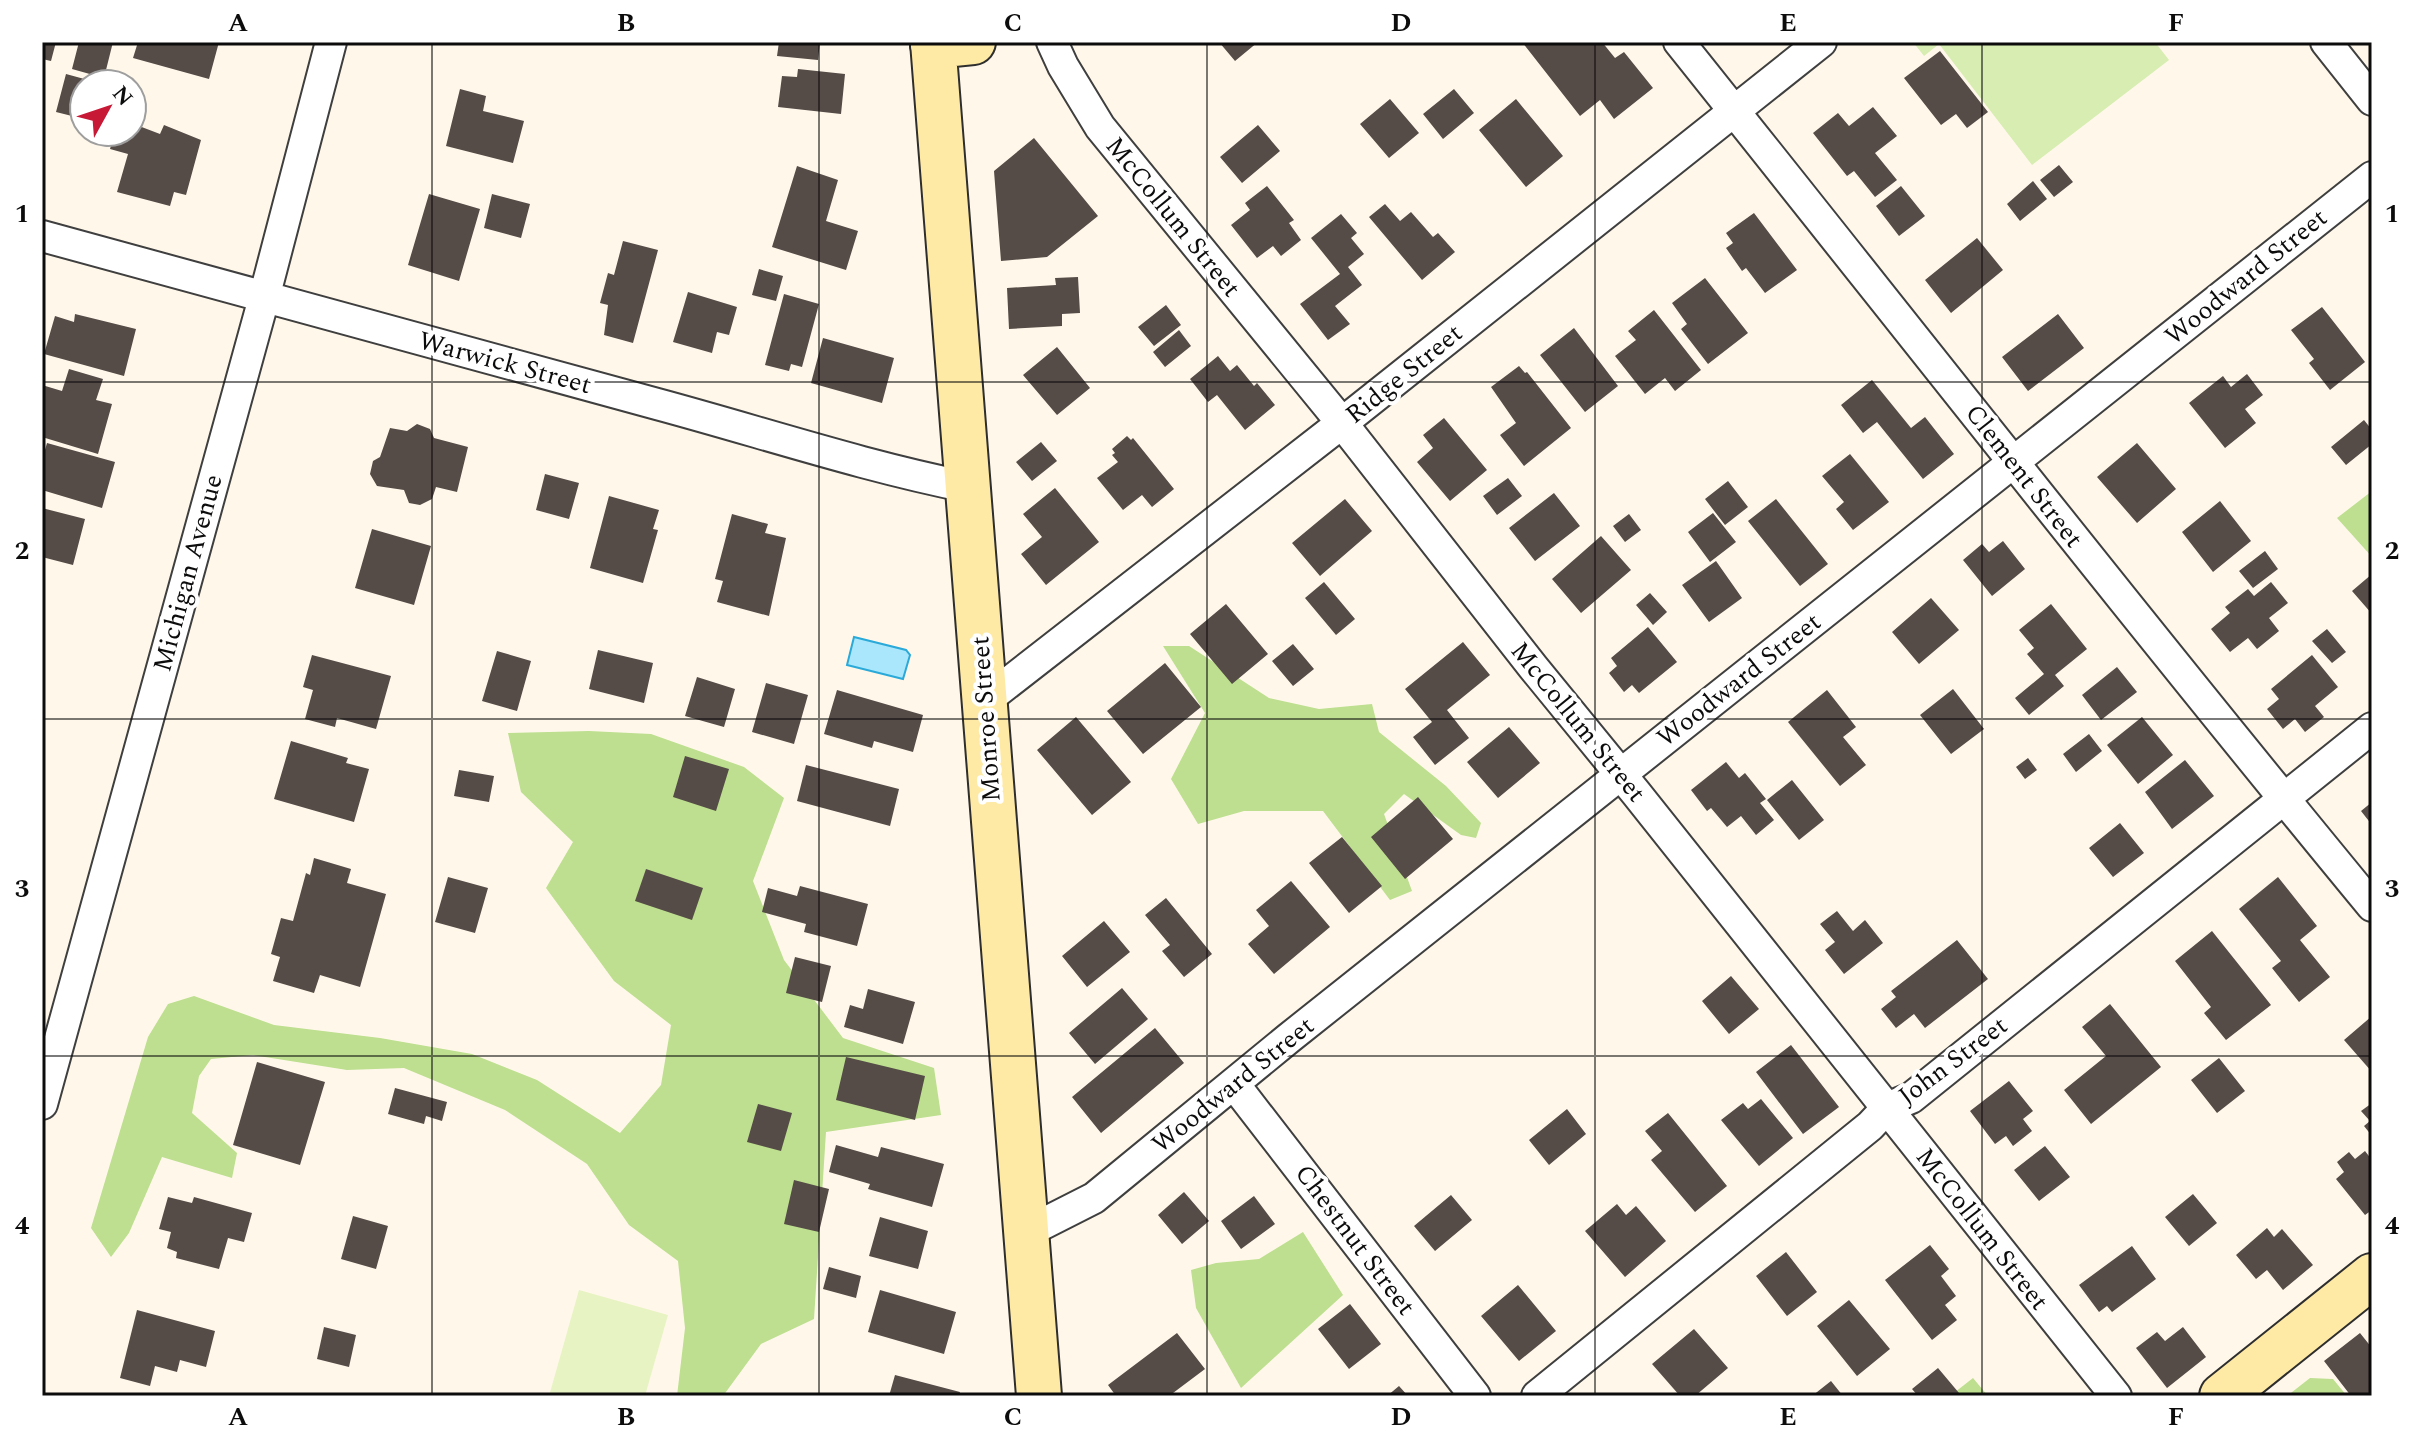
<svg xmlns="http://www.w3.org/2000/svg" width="2414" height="1438" font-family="Spectral,serif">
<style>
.green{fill:#d7edb1}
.forest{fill:#bddf8f}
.pitch{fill:#e8f3c3}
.water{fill:#aae7fc;stroke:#2ba9d9;stroke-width:2}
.building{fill:#554b47}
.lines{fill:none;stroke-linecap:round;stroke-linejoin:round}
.street-casing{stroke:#3f3f3f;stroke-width:34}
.secondary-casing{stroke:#2e2e2e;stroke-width:48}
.street{stroke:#fff;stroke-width:30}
.secondary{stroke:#ffeaa5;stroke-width:44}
.grid{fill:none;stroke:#0c0c0c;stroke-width:2;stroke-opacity:0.55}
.labels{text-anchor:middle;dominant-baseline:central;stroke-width:8;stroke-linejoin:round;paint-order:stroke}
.street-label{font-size:26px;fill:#0c0c0c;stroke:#fff}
.neatline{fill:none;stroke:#0c0c0c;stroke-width:3}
.grid-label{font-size:26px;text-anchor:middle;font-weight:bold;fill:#0c0c0c}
</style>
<rect width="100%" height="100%" fill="#fff8ea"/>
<path class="green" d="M1913 42H2155L2169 60 2032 165 1939 44 1924 56Z"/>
<path class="forest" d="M2372 491V557L2337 518Z
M1163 646H1189L1269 698 1319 709 1372 704 1379 732 1446 786 1481 823 1476 838 1461 835 1404 794 1384 814 1412 891 1390 900 1323 811H1244L1198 824 1171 779 1205 713Z
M589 731 651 734 744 767 784 798 753 881 784 960 843 1038 934 1068 941 1115 826 1132 814 1319 761 1344 723 1396H677L685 1328 678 1261 629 1225 587 1164 505 1110 404 1068 347 1070 253 1055 211 1059 199 1076 192 1113 237 1153 232 1178 162 1157 129 1233 111 1257 91 1228 148 1037 168 1004 194 996 274 1025 380 1038 472 1054 537 1080 620 1133 661 1085 671 1025 614 981 546 888 573 842 521 792 508 733Z
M1303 1232 1343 1295 1241 1388 1196 1308 1191 1270 1216 1263 1259 1259Z
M1973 1378 1988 1396H1950Z
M2310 1378 2333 1379 2347 1396H2287Z"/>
<path class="pitch" d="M579 1290 668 1315 645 1396H549Z"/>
<path class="water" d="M854 637 906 650 910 655 903 679 847 665Z"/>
<path class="building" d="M42 42H56L51 61 42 59Z
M79 42H113L104 78 72 69Z
M138 42H219L209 79 133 58Z
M779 42H820L818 60 777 56Z
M1219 42H1258L1235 61Z
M1522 42H1602L1615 58 1624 52 1653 88 1614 119 1600 100 1580 116Z
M1940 51 1988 112 1967 128 1956 114 1941 125 1904 78Z
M798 69 845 74 841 114 778 107 782 76 797 77Z
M66 74 99 83 84 84V119L56 112Z
M460 89 486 96 483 111 524 121 513 163 446 146Z
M1454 89 1474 113 1443 139 1423 114Z
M1390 99 1419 133 1389 158 1360 124Z
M1516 99 1563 156 1526 187 1479 130Z
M1873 107 1897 136 1875 153 1897 180 1875 197 1854 171 1847 176 1813 133 1838 113 1849 126Z
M164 125 201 140 186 195 174 192 170 206 117 192 128 154 110 149 115 132 134 133 139 126 160 134Z
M1258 125 1280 151 1242 183 1220 157Z
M1034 138 1098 216 1047 257 1001 261 994 171Z
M2059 165 2073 182 2054 197 2040 180Z
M797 166 838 180 826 221 858 231 846 270 772 247Z
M2033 181 2047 199 2020 221 2007 204Z
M1267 186 1294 220 1289 223 1301 240 1281 256 1273 246 1257 258 1231 225 1250 210 1245 203Z
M1901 186 1925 216 1899 236 1876 206Z
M429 194 480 209 459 281 408 265Z
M492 194 530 204 521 238 484 228Z
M1385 204 1400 221 1411 212 1433 237 1438 233 1455 252 1422 280 1369 217Z
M1754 213 1797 270 1765 293 1746 268 1742 271 1726 248 1733 243 1726 233Z
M1341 214 1357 233 1351 238 1364 254 1348 267 1362 285 1335 306 1350 324 1328 340 1300 304 1340 274 1311 238Z
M1977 238 2003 270 1951 313 1925 280Z
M623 241 658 250 633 343 604 335 608 305 600 303 608 273 614 275Z
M759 269 783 276 776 301 752 295Z
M1078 277 1080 313 1062 314V326L1009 329 1007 288 1056 285 1055 278Z
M1705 278 1748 333 1708 364 1681 329 1687 324 1672 303Z
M688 292 737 307 729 335 717 332 712 353 673 342Z
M784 294 819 304 802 367 791 364 789 371 765 365Z
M1166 305 1181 325 1154 346 1138 327Z
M2322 307 2365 362 2330 390 2309 363 2314 359 2291 330Z
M1654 310 1701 370 1675 391 1665 378 1645 394 1615 356 1636 340 1628 331Z
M75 314 136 329 124 376 44 354 55 316 74 322Z
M2058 314 2084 348 2028 391 2002 357Z
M1574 328 1618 386 1585 412 1540 355Z
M1179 330 1191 346 1165 367 1153 352Z
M823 338 894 358 882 403 811 383Z
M1057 347 1090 388 1057 415 1023 375Z
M1218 356 1230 371 1237 365 1254 386 1257 383 1275 405 1245 430 1217 395 1208 402 1190 379Z
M1519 366 1525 373 1527 372 1571 428 1524 466 1500 435 1516 423 1491 387Z
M69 369 103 379 96 400 112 404 98 454 42 437V385L62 391Z
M2247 374 2263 395 2245 409 2256 423 2225 448 2189 403 2223 376 2231 387Z
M1872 380 1911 428 1925 417 1954 454 1923 479 1877 422 1863 433 1841 405Z
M1444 418 1487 470 1450 501 1417 462 1433 448 1423 435Z
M2364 420 2372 430V444L2346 465 2331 447Z
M417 424 430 429 434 438 468 447 457 492 436 487 432 499 420 505 409 503 404 490 377 486 370 474 373 461 380 457 390 428 407 431Z
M1127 436 1131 440 1133 438 1174 489 1152 507 1142 495 1123 510 1097 478 1118 462 1112 455 1115 453 1112 449Z
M1041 442 1057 461 1032 481 1016 462Z
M47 443 115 462 102 508 42 490V460Z
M2137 443 2176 489 2137 523 2097 477Z
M1850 454 1889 502 1853 530 1836 509 1844 502 1822 476Z
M545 474 579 483 569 519 536 510Z
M1508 478 1522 496 1497 515 1483 496Z
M1728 481 1748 507 1725 525 1705 499Z
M1055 488 1099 542 1046 585 1021 554 1042 537 1023 514Z
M1554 493 1580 526 1535 561 1509 528Z
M609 496 659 510 653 529 658 530 643 583 590 568Z
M1345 499 1372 531 1320 576 1292 543Z
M1776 499 1828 564 1800 586 1748 521Z
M2220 501 2251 541 2213 572 2182 532Z
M42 508 85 519 73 565 42 557Z
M1713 513 1736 542 1710 562 1688 532Z
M732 514 768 524 765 533 786 538 769 616 717 602 723 581 715 579Z
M1629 514 1641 530 1625 542 1613 526Z
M372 529 431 546 414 605 355 588Z
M1601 536 1631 570 1581 613 1552 579Z
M2003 541 2025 569 1992 596 1963 560 1982 544 1989 552Z
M2265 551 2278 569 2253 588 2239 571Z
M1716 561 1742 598 1709 622 1682 585Z
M2372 574V614L2352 591Z
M1324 582 1355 619 1336 635 1305 598Z
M2271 582 2288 603 2269 618 2279 631 2257 649 2248 638 2230 652 2211 629 2230 613 2225 607 2248 589 2254 596Z
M1650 593 1667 612 1653 625 1636 605Z
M1931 598 1959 630 1919 664 1892 632Z
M1226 604 1268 654 1232 684 1190 634Z
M2051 604 2087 649 2055 675 2064 686 2029 715 2015 698 2044 674 2027 654 2034 648 2019 630Z
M1648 627 1677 662 1639 693 1632 685 1624 692 1609 673 1617 666 1611 658Z
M2327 629 2346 652 2332 663 2312 641Z
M1463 642 1490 675 1447 710 1469 738 1435 765 1413 737 1432 722 1405 689Z
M1293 644 1314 669 1293 686 1272 661Z
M598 650 653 663 644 703 589 689Z
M497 651 531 661 517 711 482 701Z
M312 655 391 676 376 729 337 718 335 727 305 719 313 690 303 687Z
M2312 655 2338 687 2315 706 2324 717 2305 732 2295 719 2283 729 2267 709 2279 699 2271 689Z
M1165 663 1201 707 1143 754 1107 711Z
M2117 667 2137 692 2101 720 2082 695Z
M697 677 735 689 724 727 685 716Z
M766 683 808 695 794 744 752 732Z
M1953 689 1984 729 1951 754 1920 715Z
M837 690 923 715 913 752 874 741 872 748 824 734Z
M1827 690 1856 727 1843 737 1866 765 1840 786 1788 722Z
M1076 717 1131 782 1092 815 1037 750Z
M2142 717 2173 755 2138 784 2107 745Z
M1509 727 1540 763 1498 798 1467 762Z
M2089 734 2102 751 2076 772 2063 754Z
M291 741 348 758 346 763 369 769 354 822 274 799Z
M685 756 729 769 716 811 673 797Z
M2028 758 2037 770 2025 779 2016 767Z
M2185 760 2214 796 2172 829 2145 792Z
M1726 762 1739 778 1745 773 1766 799 1760 803 1774 820 1756 835 1741 816 1727 827 1711 808 1707 811 1691 790Z
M806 765 899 789 890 826 797 801Z
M459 770 494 776 489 802 454 796Z
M1792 780 1824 820 1799 840 1767 800Z
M1418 797 1453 839 1405 879 1371 837Z
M2372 802V825L2361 811Z
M2120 823 2144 853 2113 877 2089 848Z
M1342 837 1382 886 1349 913 1309 863Z
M314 858 351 869 347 883 386 894 360 987 320 975 314 993 273 981 280 957 271 954 281 918 293 921 306 873 310 875Z
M646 869 703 888 692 920 635 901Z
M448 877 488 888 475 933 435 922Z
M2278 877 2317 926 2300 940 2330 977 2299 1002 2272 968 2281 961 2239 909Z
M1291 881 1330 927 1274 974 1248 944 1269 926 1256 910Z
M800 886 868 904 857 946 804 932 806 924 762 912 768 888 797 896Z
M1166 898 1212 954 1184 977 1162 951 1170 945 1145 915Z
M1837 911 1853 931 1865 920 1883 943 1844 974 1825 950 1835 942 1820 924Z
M1104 921 1130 952 1087 987 1062 956Z
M2212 931 2271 1005 2226 1040 2204 1013 2211 1007 2175 961Z
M1957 940 1988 979 1925 1028 1914 1014 1896 1028 1881 1009 1896 997 1891 991Z
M795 957 831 966 822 1002 786 993Z
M1731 976 1759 1009 1729 1034 1702 1001Z
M1122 988 1148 1019 1095 1064 1069 1033Z
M868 989 915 1002 903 1044 844 1027 850 1005 863 1009Z
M2110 1004 2161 1067 2091 1124 2064 1090 2106 1056 2082 1027Z
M2372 1016V1072L2344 1040Z
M1155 1028 1184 1063 1101 1133 1072 1097Z
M1791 1045 1839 1107 1803 1134 1756 1072Z
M846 1057 925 1076 915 1120 836 1100Z
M2219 1058 2245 1091 2217 1113 2191 1080Z
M257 1062 325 1082 300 1165 233 1145Z
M2009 1081 2033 1111 2023 1119 2032 1131 2013 1146 2006 1136 1995 1144 1970 1111Z
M395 1088 447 1102 442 1121 426 1116 424 1124 388 1114Z
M1761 1099 1793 1138 1759 1166 1721 1120 1743 1103 1748 1109Z
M2372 1103V1136L2364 1126 2370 1121 2361 1111Z
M758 1104 792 1113 781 1151 747 1142Z
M1567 1109 1586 1134 1549 1165 1529 1140Z
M1668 1113 1727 1186 1695 1212 1651 1160 1662 1151 1645 1131Z
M836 1145 878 1157 881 1147 944 1164 932 1207 868 1189 870 1184 829 1172Z
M2045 1146 2070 1177 2039 1201 2014 1170Z
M2365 1151 2372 1160V1210L2365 1215 2336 1179 2344 1172 2337 1162 2349 1152 2355 1159Z
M794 1180 829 1189 819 1232 784 1224Z
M1184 1192 1209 1221 1182 1244 1158 1215Z
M2193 1194 2217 1223 2189 1246 2165 1217Z
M1451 1195 1472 1220 1435 1251 1414 1226Z
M1254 1196 1275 1224 1241 1249 1221 1221Z
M168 1197 192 1203 194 1197 252 1213 244 1242 228 1238 219 1269 176 1258 177 1252 167 1248 171 1232 159 1229Z
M1617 1204 1626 1215 1636 1206 1666 1241 1625 1277 1585 1231Z
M353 1216 388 1226 376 1269 341 1259Z
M880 1217 928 1231 918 1269 869 1256Z
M2267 1228 2274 1237 2282 1229 2313 1265 2283 1290 2267 1270 2256 1279 2236 1255Z
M1930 1245 1949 1269 1941 1276 1956 1296 1945 1305 1957 1320 1932 1340 1885 1280Z
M2132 1246 2156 1279 2112 1312 2107 1306 2099 1312 2079 1285Z
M1786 1252 1817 1292 1787 1316 1756 1276Z
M829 1267 861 1276 856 1298 823 1289Z
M1518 1285 1556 1331 1519 1361 1481 1316Z
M880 1290 956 1312 944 1354 868 1332Z
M1849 1300 1890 1349 1857 1376 1817 1326Z
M1350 1304 1381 1344 1349 1369 1318 1329Z
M137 1310 215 1331 206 1367 180 1360 177 1372 155 1366 150 1386 120 1378Z
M324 1327 356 1335 349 1367 317 1359Z
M2183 1327 2206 1357 2167 1388 2136 1348 2157 1332 2165 1341Z
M1694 1329 1728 1368 1695 1396H1680L1652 1364Z
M1177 1333 1205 1369 1169 1396H1116L1108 1385Z
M2360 1333 2372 1348V1396H2351L2324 1361Z
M1938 1368 1959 1393 1955 1396H1918L1912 1389Z
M895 1375 960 1392 959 1396H889Z
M1831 1381 1843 1396H1812Z
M1399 1386 1408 1396H1387Z"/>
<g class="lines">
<g class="street-casing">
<path id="street" d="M1052 42 1063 66 1100 127 1342 423 1533 667 1636 793 2116 1396
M1679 42C1910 331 2137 621 2372 906
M2326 42 2372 100
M42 236C247 293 452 349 657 404 761 432 863 466 968 487
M985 701 1342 423 1821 42
M1234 1084 1475 1396
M42 1104 264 298 331 42
M1025 1233 1094 1198 1289 1038 2372 177
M1537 1396 1870 1126 1887 1108 1911 1098 2372 728"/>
</g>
<g class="secondary-casing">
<path id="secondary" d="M933 42 1039 1396
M933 46 973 42
M2222 1396 2372 1276"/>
</g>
<use href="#street" class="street"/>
<use href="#secondary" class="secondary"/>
</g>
<path class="grid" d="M432 42V1396M819 42V1396M1207 42V1396M1595 42V1396M1982 42V1396M42 382H2372M42 719H2372M42 1056H2372"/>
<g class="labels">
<g class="street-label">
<text transform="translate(1173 217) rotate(51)">McCollum Street</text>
<text transform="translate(2246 277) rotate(-39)">Woodward Street</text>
<text transform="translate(505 363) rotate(15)">Warwick Street</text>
<text transform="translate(1404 374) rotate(-39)">Ridge Street</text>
<text transform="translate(2024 476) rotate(52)">Clement Street</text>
<text transform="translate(188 573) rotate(-75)">Michigan Avenue</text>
<text transform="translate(1739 680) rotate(-38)">Woodward Street</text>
<text transform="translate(986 719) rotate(-94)">Monroe Street</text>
<text transform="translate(1578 722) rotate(51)">McCollum Street</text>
<text transform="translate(1953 1061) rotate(-37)">John Street</text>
<text transform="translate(1233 1085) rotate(-39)">Woodward Street</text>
<text transform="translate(1982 1229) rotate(52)">McCollum Street</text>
<text transform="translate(1355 1240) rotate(53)">Chestnut Street</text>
</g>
</g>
<rect width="2414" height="1438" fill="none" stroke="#ffffff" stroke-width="88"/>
<g transform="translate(108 108) rotate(50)"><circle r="38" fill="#ffffff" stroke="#9e9e9e" stroke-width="2"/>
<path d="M0-6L14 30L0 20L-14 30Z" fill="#c71836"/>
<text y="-12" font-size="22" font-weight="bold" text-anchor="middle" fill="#0c0c0c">N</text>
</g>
<rect x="44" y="44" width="2326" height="1350" class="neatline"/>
<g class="grid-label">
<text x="238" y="31">A</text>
<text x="626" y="31">B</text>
<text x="1013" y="31">C</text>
<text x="1401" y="31">D</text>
<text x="1788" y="31">E</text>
<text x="2176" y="31">F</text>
<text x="22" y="222">1</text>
<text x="2392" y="222">1</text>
<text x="22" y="559">2</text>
<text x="2392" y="559">2</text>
<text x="22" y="897">3</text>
<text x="2392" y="897">3</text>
<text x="22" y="1234">4</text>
<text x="2392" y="1234">4</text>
<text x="238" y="1425">A</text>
<text x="626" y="1425">B</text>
<text x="1013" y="1425">C</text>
<text x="1401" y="1425">D</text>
<text x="1788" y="1425">E</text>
<text x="2176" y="1425">F</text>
</g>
</svg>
